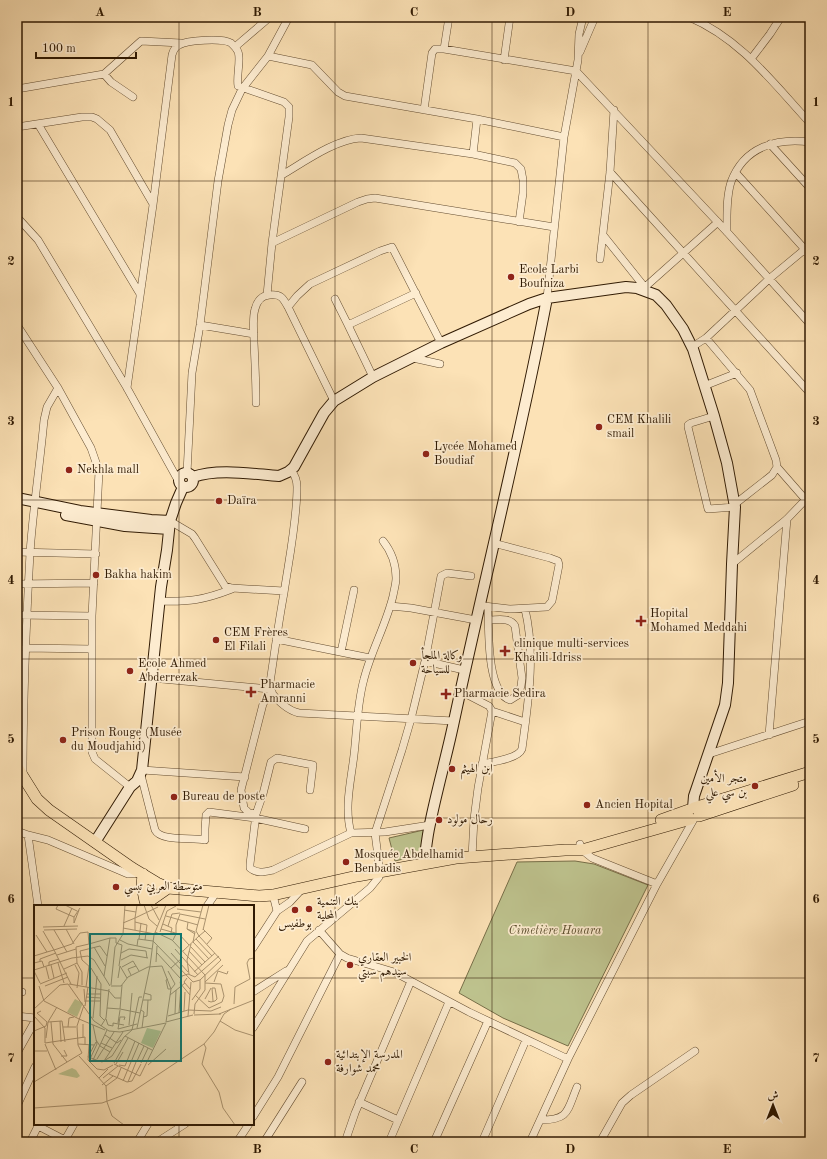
<svg xmlns="http://www.w3.org/2000/svg" width="827" height="1159" font-family="'Old Standard TT',Amiri,serif">
<style>
.green{fill:#bec38e;stroke:#776e48}
.lines{fill:none;stroke-linecap:round;stroke-linejoin:round}
.street-casing{stroke:#634c30;stroke-width:8}
.secondary-casing{stroke:#301a03;stroke-width:12}
.primary-casing{stroke:#301a03;stroke-width:12}
.street{stroke:#fdecd0;stroke-width:7}
.secondary{stroke:#fdecd0;stroke-width:10}
.primary{stroke:#fce2b6;stroke-width:11}
.grid{fill:none;stroke:#301a03;stroke-width:1;stroke-opacity:0.55}
.poi-dot{fill:#8f2418;stroke:#fdecd0;stroke-width:1.5}
.labels{text-anchor:middle;dominant-baseline:central;stroke-width:3.5;stroke-linejoin:round;paint-order:stroke}
.poi-label{font-size:12px;fill:#301a03;stroke:#fdecd0;text-anchor:start}
.park-label{font-size:12px;font-style:italic;fill:#5b4d2d;stroke:#fdecd0}
.inset-road{fill:none;stroke:#aa926e;stroke-width:1}
.view{fill:#0f766e;fill-opacity:0.15;stroke:#0f766e;stroke-width:2}
.inset-edge{fill:none;stroke:#301a03;stroke-width:2}
.neatline{fill:none;stroke:#301a03;stroke-width:1.5}
.grid-label{font-size:13px;text-anchor:middle;font-weight:bold;fill:#301a03}
</style>
<rect width="100%" height="100%" fill="#fce2b6"/>
<filter id="stains"><feTurbulence type="fractalNoise" baseFrequency=".005" numOctaves="4"/><feColorMatrix values="0 0 0 0 .2 0 0 0 0 .09 0 0 0 0 .02 0 0 0 .5 -.17"/></filter>
<radialGradient id="worn" r=".72"><stop offset=".6" stop-color="#630" stop-opacity="0"/><stop offset="1" stop-color="#630" stop-opacity=".3"/></radialGradient>
<path class="green" d="M428 829 424 854 395 861 389 838Z
M575 861 594 864 648 885 568 1046 503 1018 459 993 517 862Z"/>
<g class="lines">
<g class="street-casing">
<path id="street" d="M689 17C741 39 773 83 810 123
M235 47 270 17
M444 49 449 17
M580 52 595 17
M268 56 312 65 338 92 345 96 477 119 564 137
M751 59 770 34 781 17
M504 60 510 17
M104 74 111 82 133 97
M17 89 104 74 141 41 181 43
M424 110 432 53 435 49H444L576 71 727 232 810 324
M38 124 140 294
M17 127 82 117H92L97 119 110 130 153 204
M770 144 810 188
M473 154 477 119
M610 172 810 393
M736 173 810 255
M282 175C304 162 336 139 361 138L473 154 515 163 521 169 523 180V193L519 222
M17 217 38 240 127 388 179 482
M727 232C727 216 726 198 731 182 744 147 775 138 810 142
M603 235 647 290
M272 243 358 202 367 199 375 198 554 227
M600 259 610 172 614 110
M644 288 718 222
M547 298 564 137 578 60 579 34 583 17
M335 299 348 325
M288 307 297 296 310 284 380 251 392 247 441 343
M17 325 58 388 91 448 99 471 92 616V752L95 759 130 787
M200 325 254 334
M706 338 750 390 776 460 777 467 772 475 735 504
M692 347 706 338 769 279 810 245
M413 358 440 364
M373 377 348 325 416 293
M704 386 737 373
M127 388 153 205 172 55C173 51 175 47 179 45 187 40 222 38 231 43 233 45 236 48 237 50 242 56 236 76 238 86L284 102 289 107V117L272 243 267 295
M256 403C256 383 255 363 254 342 254 332 252 319 255 309 257 301 262 295 270 295 281 294 283 298 288 307L334 401
M714 416 691 423 688 425V427L708 509 735 507
M777 467 805 499
M291 470C295 475 297 480 297 487 297 521 289 559 284 593 278 625 274 657 269 689 276 699 286 710 299 713L454 721
M187 473 192 373 200 325 218 181 228 125 232 110 242 89 268 56 289 17
M170 521 192 534 195 538 225 586 232 588 284 591
M17 552 96 554
M732 564 787 519 810 495
M17 584 94 583
M159 601C189 602 204 600 232 589
M390 606 411 608 476 620
M484 606 510 609 547 607 552 601 559 565 558 561 550 558 493 543
M488 607C489 629 486 692 510 700L518 695 521 686 522 678 515 626C510 617 498 620 489 620
M17 615 92 616
M276 639 370 658
M25 648 92 649
M341 652 354 590
M425 661 464 670
M151 678 269 689
M460 691 489 706 492 711 478 788 474 819 472 857
M492 711 525 722
M769 735 787 519
M709 754 810 721
M482 764C492 762 518 759 522 749 528 703 536 655 525 609
M142 770 245 777
M23 774C23 700 26 627 30 553 33 509 40 464 44 420L47 407 58 388
M141 775 155 830C161 842 193 837 205 840V829L206 815 209 812 255 818 305 829
M310 790 313 765 277 758 271 762 263 794 256 814 250 864V868C257 874 264 872 273 870L351 833 385 832 430 825
M256 814 249 813 244 808 241 790 263 704 267 697 272 692
M17 831 28 835 48 840 128 874 141 873
M351 833C344 807 351 781 354 755 357 729 357 704 364 679 371 651 386 625 393 596 394 590 396 584 396 578 396 565 391 551 383 541
M28 835 38 906
M580 844 582 850 592 858 657 884
M273 895 277 911
M207 906 216 893
M319 930 340 954 347 958 394 972 469 1012 568 1059
M253 948 277 911 290 902 302 889
M17 992H22
M253 992 286 971
M17 1016 35 1018
M253 1028 307 941 370 888 379 877 380 872 375 833 402 750 411 719 425 661 441 576 447 573 471 576
M17 1053 35 1021
M359 1102 398 1120
M17 1106 35 1067
M253 1117 278 1077 340 954
M541 1120C569 1120 567 1111 577 1087
M38 1126 69 1142
M65 1140 74 1124
M30 1142 39 1124
M137 1142 148 1124
M157 1142 185 1124
M237 1142 249 1124
M264 1142 302 1082
M345 1142 355 1113 411 981
M389 1142 449 1002
M434 1142 488 1021
M482 1142 526 1040
M530 1142 568 1059 657 884 694 819
M600 1142 622 1103 631 1095 695 1051"/>
</g>
<g class="secondary-casing">
<path id="secondary" d="M179 480a7 7 0 1 1 14 0a7 7 0 1 1-14 0Z
M193 477C218 468 252 474 279 476L288 472 294 467 324 413 334 401 373 377 441 343 529 304 547 298 626 287 637 288 656 295 666 305 683 329 693 349 714 416 727 463 735 507 732 564 728 683 725 705 694 796 693 808
M17 498 80 511 151 520 170 521
M66 515 125 526 169 529
M95 842 130 787 137 781 142 770 161 587 167 550 170 521 176 503 183 487
M424 863C426 850 427 837 430 824 437 789 447 755 454 721 484 580 520 440 547 298"/>
</g>
<g class="primary-casing">
<path id="primary" d="M17 767 37 799 49 810 132 868 157 883 168 888 259 896 273 895 357 876 456 858 565 850H582L691 819
M694 808 810 772
M699 816 793 785
M661 820 689 810
M143 874 142 886 145 901
M148 902 168 888"/>
</g>
<use href="#street" class="street"/>
<use href="#secondary" class="secondary"/>
<use href="#primary" class="primary"/>
</g>
<path class="grid" d="M179 17V906M335 17V1142M492 17V1142M648 17V1142M17 181H810M17 341H810M17 500H810M17 659H810M17 818H810M17 978H35M253 978H810M179 1124V1142"/>
<g class="poi-dot">
<circle cx="511" cy="277" r="4"/>
<circle cx="599" cy="427" r="4"/>
<circle cx="426" cy="454" r="4"/>
<circle cx="69" cy="470" r="4"/>
<circle cx="219" cy="501" r="4"/>
<circle cx="96" cy="575" r="4"/>
<path d="M639 615h4v4h4v4h-4v4h-4v-4h-4v-4h4z"/>
<circle cx="216" cy="640" r="4"/>
<path d="M503 645h4v4h4v4h-4v4h-4v-4h-4v-4h4z"/>
<circle cx="413" cy="663" r="4"/>
<circle cx="130" cy="671" r="4"/>
<path d="M249 686h4v4h4v4h-4v4h-4v-4h-4v-4h4z"/>
<path d="M444 688h4v4h4v4h-4v4h-4v-4h-4v-4h4z"/>
<circle cx="63" cy="740" r="4"/>
<circle cx="452" cy="769" r="4"/>
<circle cx="755" cy="786" r="4"/>
<circle cx="174" cy="797" r="4"/>
<circle cx="587" cy="805" r="4"/>
<circle cx="439" cy="820" r="4"/>
<circle cx="346" cy="862" r="4"/>
<circle cx="116" cy="887" r="4"/>
<circle cx="309" cy="909" r="4"/>
<circle cx="295" cy="910" r="4"/>
<circle cx="350" cy="965" r="4"/>
<circle cx="328" cy="1062" r="4"/>
</g>
<g class="labels">
<g class="poi-label">
<text x="519" y="270">Ecole Larbi<tspan x="519" dy="14">Boufniza</tspan></text>
<text x="607" y="420">CEM Khalili<tspan x="607" dy="14">smail</tspan></text>
<text x="434" y="447">Lycée Mohamed<tspan x="434" dy="14">Boudiaf</tspan></text>
<text x="77" y="470">Nekhla mall</text>
<text x="227" y="501">Daïra</text>
<text x="104" y="575">Bakha hakim</text>
<text x="650" y="614">Hopital<tspan x="650" dy="14">Mohamed Meddahi</tspan></text>
<text x="224" y="633">CEM Frères<tspan x="224" dy="14">El Filali</tspan></text>
<text x="514" y="644">clinique multi-services<tspan x="514" dy="14">Khalili Idriss</tspan></text>
<text x="421" y="656">وكالة الملجأ<tspan x="421" dy="14">للسياحة</tspan></text>
<text x="138" y="664">Ecole Ahmed<tspan x="138" dy="14">Abderrezak</tspan></text>
<text x="260" y="685">Pharmacie<tspan x="260" dy="14">Amranni</tspan></text>
<text x="454" y="694">Pharmacie Sedira</text>
<text x="71" y="733">Prison Rouge (Musée<tspan x="71" dy="14">du Moudjahid)</tspan></text>
<text x="460" y="769">ابن الهيثم</text>
<text x="747" y="779" text-anchor="end">متجر الأمين<tspan x="747" dy="14">بن سي علي</tspan></text>
<text x="182" y="797">Bureau de poste</text>
<text x="595" y="805">Ancien Hopital</text>
<text x="447" y="820">رحال مولود</text>
<text x="354" y="855">Mosquée Abdelhamid<tspan x="354" dy="14">Benbadis</tspan></text>
<text x="124" y="887">متوسطة العربي تبسي</text>
<text x="317" y="902">بنك التنمية<tspan x="317" dy="14">المحلية</tspan></text>
<text x="295" y="924" text-anchor="middle">بوطفيس</text>
<text x="358" y="958">الخبير العقاري<tspan x="358" dy="14">سيدهم سبتي</tspan></text>
<text x="336" y="1055">المدرسة الإبتدائية<tspan x="336" dy="14">محمد شوارفة</tspan></text>
</g>
<g class="park-label">
<text x="555" y="931">Cimetière Houara</text>
</g>
</g>
<g transform="translate(34 905)">
<rect width="220" height="220" fill="#fce2b6"/>
<path d="M41 94 49 98 43 112 33 107ZM113 123 127 126 119 143 107 138ZM38 163 42 165 46 171 43 173 24 169Z" fill="#bec38e"/>
<path class="inset-road" d="M24 0 22 4 40 12 46 3M31 0 43 6M110 0 115 14 123 21M117 0 125 15M169 0 162 26 165 31 171 26 169 24M143 4 167 7M90 5 102 7M132 11 164 20M40 12V18L45 5M101 17 113 20 111 35M154 17 153 24 161 29M89 18 101 13 103 0M129 19 138 23 137 28M30 21 38 3M134 21 138 9 146 8M9 22 44 21M89 23 121 29M32 24 40 39M127 24 145 29 155 40M153 24 161 27 159 37 175 54M10 25 43 24M20 25 33 47M101 25V13L124 2M169 25 175 0M171 26 178 33 173 39M121 27 138 35 171 70V85L161 99 160 109M126 27 133 6 142 1M2 30 13 47 20 45 9 26M105 34 107 18M162 34 178 51M86 35 94 39 118 44M139 35 142 29V20L146 9 171 14M55 39 76 33M103 41 104 34 119 36 159 77 166 75 187 55 165 31 149 46M60 42 71 61M157 42 171 57M141 44 164 70M155 46 168 60M87 48 95 44 112 46 113 53M123 48 146 73M137 48 154 67M23 50 42 44M0 51 13 47M87 55 97 50 114 53M6 56V54L22 48M122 57 123 41M0 58 8 56 10 62M24 58 30 78M43 58 48 67V80M17 60 20 73M41 60 45 68 43 83M15 61V57L25 54M116 61 120 30 132 0M12 62 15 74M88 62 99 56 105 66M137 63 148 53M30 64 43 58 42 42 55 39 54 27 46 28 38 39 20 45 37 79M0 65 38 53 54 51 60 55 76 81M0 66 6 78M134 66 141 79 137 84M160 67 181 48M155 69 153 55 157 39M97 70 94 64 102 61M70 71 76 33H82V38L88 40 85 61M84 73 86 61 93 73M153 73 150 77 156 84M134 74 132 75 134 84H137M171 77 189 60M180 77 184 66 193 69 194 66M6 79 33 68M35 79 75 86M77 80 81 42 89 29 91 0M88 80 86 104 106 108M5 81 10 96 45 114 71 125M11 81 34 72M77 81H87L94 72 114 62 128 61 137 84 132 117M52 82 55 61M50 84 51 97M75 86 81 93H87M53 89H67M136 90 151 78M156 90 146 78 148 71 154 69 161 72 185 51M161 90 175 103 188 97 190 91 187 79 171 78M52 92 67 93M171 94 177 83M109 95H117V90L110 88M158 95 166 84V75M51 96H66M174 96 177 97 181 96 183 94 181 83H178L179 96M200 99 201 82 216 74 213 58 215 54 220 53M51 101 54 82M73 103 86 104M0 104 26 80 34 79 60 116 75 126 86 127 132 118M107 105 110 107 108 123M150 106 151 87M145 108 147 81M141 109 142 85M185 109 220 95M160 110 187 109M0 111 11 123V138M134 111 154 105 177 106 187 102M154 111 157 77M109 112 113 111 114 95M59 113 63 71M72 114 74 120 79 121V118L90 120M70 115 66 111 67 79 57 63 48 55 46 46 66 41 73 51M90 115 91 112H86L84 124 103 119M26 116 27 137M186 116 201 125 220 131M14 117 23 102M17 117 19 139 33 157M132 117 159 110M84 118 86 105M49 119V133M95 120 98 88M67 121 72 113 75 84M29 122H42M34 122 35 113 40 112M103 123 116 61M0 126 12 121 13 117 3 108 7 106M71 130 83 138 87 135M91 131 118 145M12 133 14 117 28 116 31 137M62 135 66 141 76 147M62 137 54 152 68 157 78 151 90 132 98 125 105 92H108M11 138 51 132V139M67 138 78 143M11 139 22 165M44 139 60 140M170 139 172 143 168 159 185 187 189 203 201 220M55 140 54 155 63 164 70 165 79 160M0 146H13M27 151H33L30 145M45 151 72 181 73 197M56 154 63 139 59 120M63 154 80 127M59 155 73 125M70 156 89 127M103 156 110 141M80 158 94 133M107 158 114 143M80 159 106 171 132 118M82 159 89 147M85 160 91 161 101 136M114 160 132 144M75 169 93 177 98 176 107 159M65 173 74 164M69 173 84 161M89 176 105 138M0 177 48 148 44 140 43 121 50 100M94 177 102 157M68 180 79 171M72 181 83 173 87 163M73 197 78 211 90 220M0 203 68 198 98 187 170 139 180 127 190 109 197 104"/>
<path class="view" d="M56 29H147V156H56Z"/>
<rect width="220" height="220" class="inset-edge"/>
</g>
<rect width="827" height="1159" fill="none" stroke="#fce2b6" stroke-width="44"/>
<g transform="translate(773 1105)" stroke="#fdecd0" stroke-width="3" paint-order="stroke">
<path d="M0-3L7 15L0 10L-7 15Z" fill="#301a03"/>
<text y="-6" font-size="11" font-weight="bold" text-anchor="middle" fill="#301a03">ش</text>
</g>
<path d="M36 52v6h100v-6" fill="none" stroke="#301a03" stroke-width="2"/>
<text x="42" y="52" font-size="12" fill="#301a03" stroke="#fdecd0" stroke-width="3" paint-order="stroke">100 m</text>
<rect x="22" y="22" width="783" height="1115" class="neatline"/>
<g class="grid-label">
<text x="100" y="16">A</text>
<text x="257" y="16">B</text>
<text x="414" y="16">C</text>
<text x="570" y="16">D</text>
<text x="727" y="16">E</text>
<text x="11" y="106">1</text>
<text x="816" y="106">1</text>
<text x="11" y="265">2</text>
<text x="816" y="265">2</text>
<text x="11" y="425">3</text>
<text x="816" y="425">3</text>
<text x="11" y="584">4</text>
<text x="816" y="584">4</text>
<text x="11" y="743">5</text>
<text x="816" y="743">5</text>
<text x="11" y="903">6</text>
<text x="816" y="903">6</text>
<text x="11" y="1062">7</text>
<text x="816" y="1062">7</text>
<text x="100" y="1153">A</text>
<text x="257" y="1153">B</text>
<text x="414" y="1153">C</text>
<text x="570" y="1153">D</text>
<text x="727" y="1153">E</text>
</g>
<rect width="100%" height="100%" filter="url(#stains)"/>
<rect width="100%" height="100%" fill="url(#worn)"/>
</svg>
